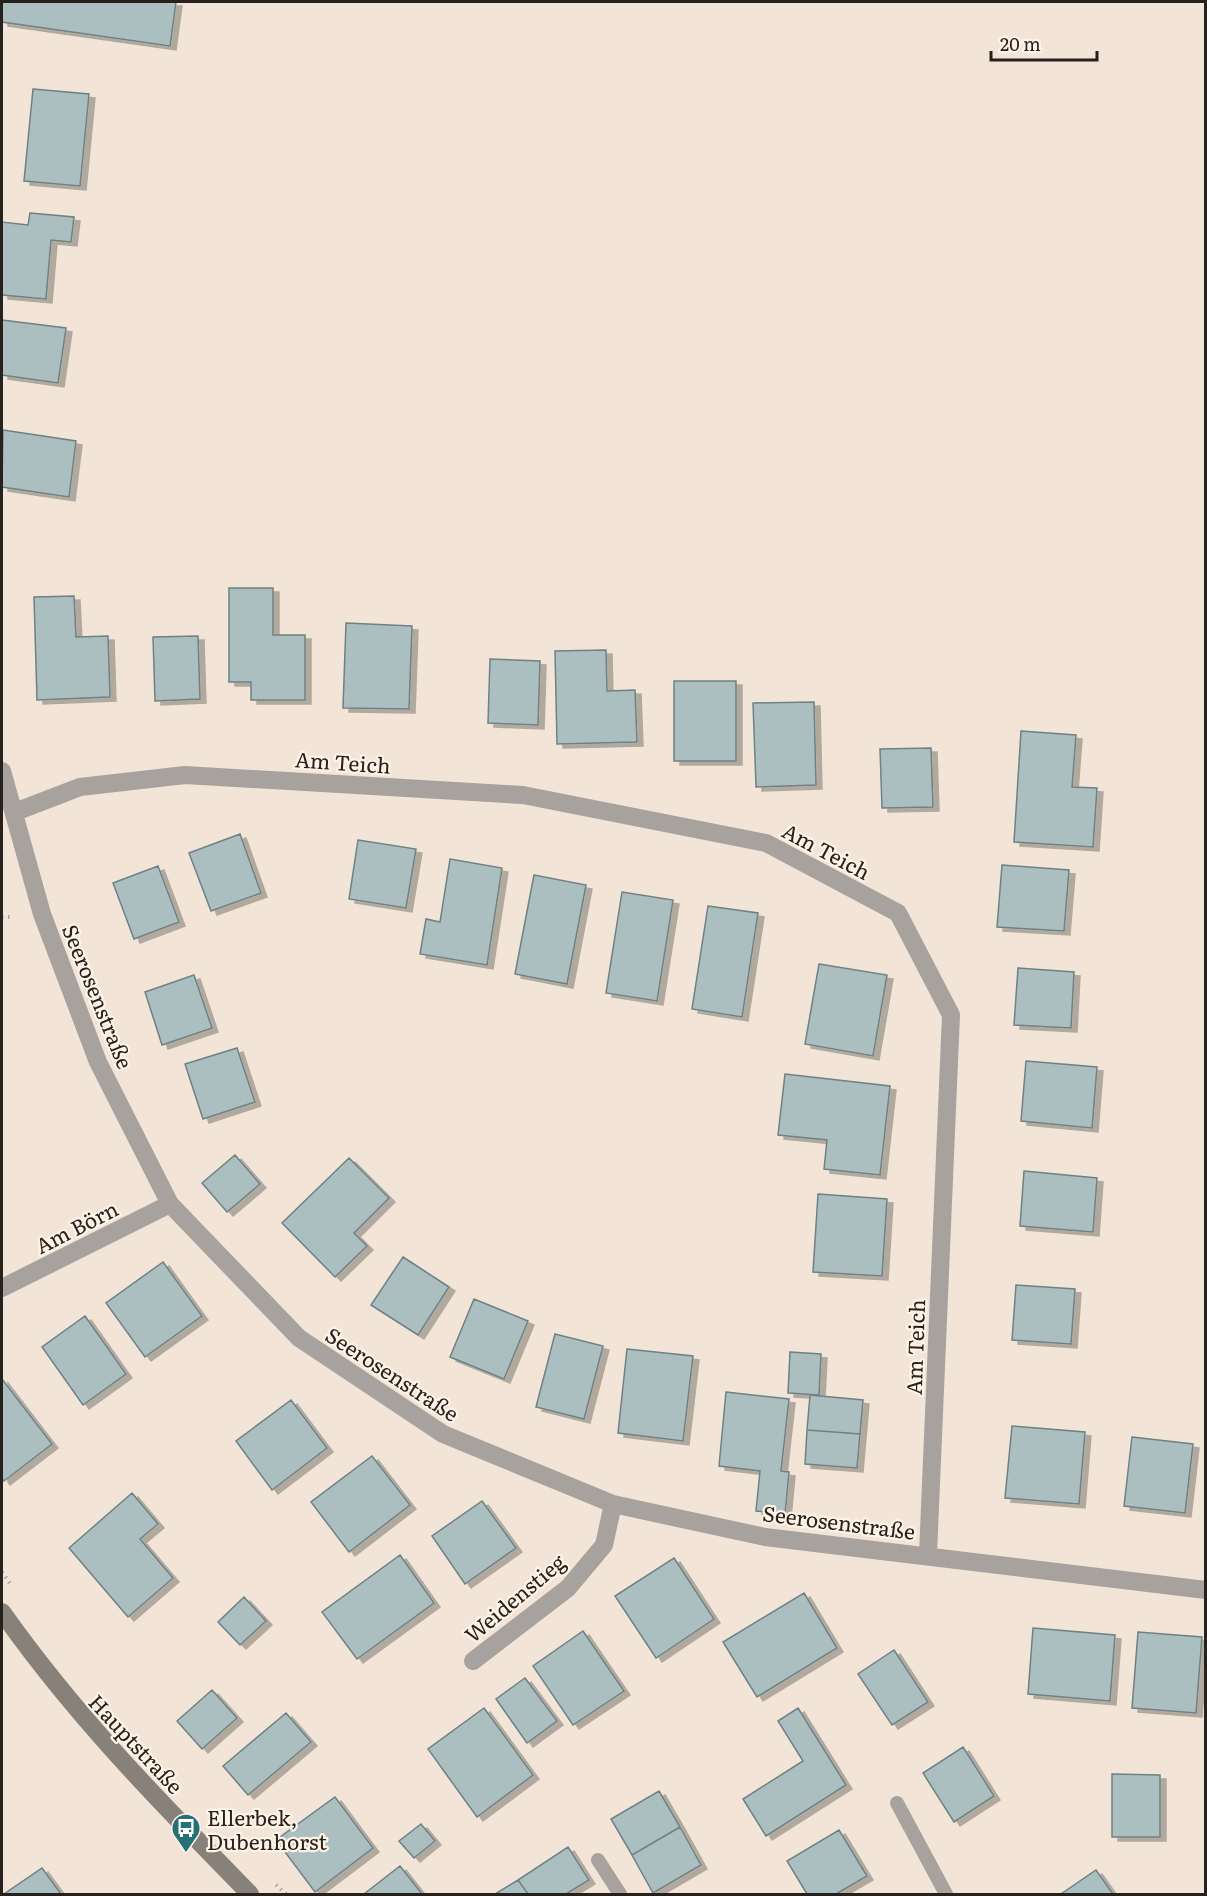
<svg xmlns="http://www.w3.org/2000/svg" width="1207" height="1896" font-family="Literata,serif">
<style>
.building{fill:#abbfc1;stroke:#6f8183;stroke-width:1.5;filter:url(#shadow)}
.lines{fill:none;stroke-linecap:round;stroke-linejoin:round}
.path{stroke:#b0a69c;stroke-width:4;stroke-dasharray:1.5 4.5;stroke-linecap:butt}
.service{stroke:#a7a29d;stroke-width:14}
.minor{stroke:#a7a29d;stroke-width:18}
.secondary{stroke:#888179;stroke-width:18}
.labels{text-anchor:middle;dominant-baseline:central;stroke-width:4.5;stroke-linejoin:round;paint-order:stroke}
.street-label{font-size:21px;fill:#26211d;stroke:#fff2e6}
.poi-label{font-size:21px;fill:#26211d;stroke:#fff2e6;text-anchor:start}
</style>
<defs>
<filter id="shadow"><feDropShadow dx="6" dy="4" stdDeviation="0" flood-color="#0004"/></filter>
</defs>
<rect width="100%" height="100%" fill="#f2e5d8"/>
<path class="building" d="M2 2H176L170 46 2 22Z
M33 89 89 94 80 186 24 181Z
M30 213 74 217 71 242 51 240 46 299 2 295V222L28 225Z
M2 320 66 328 58 383 2 375Z
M3 430 76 441 69 497 2 487Z
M229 588H273V635H305V700H251V682H229Z
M74 596 76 637 108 636 110 697 37 700 34 597Z
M346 623 412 626 409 709 343 708Z
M198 636 200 699 155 701 153 637Z
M606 650 607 691 635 690 637 742 557 744 555 651Z
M490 659 540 661 538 725 488 723Z
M674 681H736V761H674Z
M814 702 816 785 756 787 753 703Z
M1021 731 1076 735 1072 787 1097 788 1093 847 1014 842Z
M931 748 933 807 882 808 880 749Z
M240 834 261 893 211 911 189 853Z
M358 840 416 849 406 908 349 899Z
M450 859 502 868 487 965 420 954 426 919 440 922Z
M1002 865 1069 870 1064 931 997 927Z
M158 866 179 922 134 939 113 883Z
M534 875 586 885 567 984 515 974Z
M622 892 673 900 657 1001 606 993Z
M708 906 758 913 742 1017 692 1009Z
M819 964 887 975 873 1056 805 1044Z
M1018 968 1074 972 1071 1028 1014 1025Z
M194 975 212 1028 162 1045 145 992Z
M237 1048 255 1102 203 1119 185 1064Z
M1026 1061 1097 1067 1092 1128 1021 1121Z
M785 1074 890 1086 880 1175 824 1169 827 1140 778 1135Z
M235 1155 260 1184 227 1212 202 1183Z
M349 1158 389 1198 354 1233 367 1246 335 1277 282 1223Z
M1024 1171 1097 1178 1093 1232 1020 1226Z
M818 1194 887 1199 882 1276 813 1272Z
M403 1257 449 1287 418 1335 371 1305Z
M163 1262 202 1316 145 1357 106 1303Z
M1016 1285 1075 1289 1071 1344 1012 1340Z
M474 1299 528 1321 504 1379 450 1357Z
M85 1316 126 1374 83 1405 42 1347Z
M555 1334 603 1346 584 1419 536 1407Z
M627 1349 693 1356 683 1441 618 1433Z
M790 1352 821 1354 819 1395 788 1393Z
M2 1379 52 1444 4 1481 2 1478Z
M726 1392 789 1399 781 1471 789 1472 785 1514 756 1511 760 1471 719 1466Z
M810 1395 863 1400 860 1434 807 1430Z
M291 1400 327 1448 272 1490 236 1441Z
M1012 1426 1085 1432 1079 1504 1005 1498Z
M807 1430 860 1434 857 1468 805 1464Z
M1132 1437 1193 1444 1185 1513 1124 1506Z
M372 1456 410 1505 349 1552 311 1502Z
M132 1493 158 1524 140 1539 173 1578 128 1617 69 1548Z
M482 1501 516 1548 465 1584 432 1536Z
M400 1555 434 1603 357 1659 322 1612Z
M674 1558 714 1619 656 1658 615 1596Z
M804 1593 837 1648 757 1697 723 1642Z
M244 1597 266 1621 240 1645 218 1622Z
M1033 1628 1115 1635 1110 1701 1028 1694Z
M583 1631 624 1691 573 1725 533 1666Z
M1138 1632 1202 1637 1196 1713 1132 1708Z
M894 1650 928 1702 892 1725 858 1674Z
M525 1678 557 1721 527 1743 496 1699Z
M212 1690 237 1718 202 1749 177 1721Z
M484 1708 533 1775 477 1817 428 1749Z
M798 1708 846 1785 766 1836 743 1799 803 1761 778 1721Z
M286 1713 311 1742 248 1795 223 1766Z
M963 1747 994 1796 954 1822 923 1773Z
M1112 1774 1160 1775V1837H1112Z
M659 1791 680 1827 632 1855 611 1819Z
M335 1797 373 1848 315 1892 276 1840Z
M421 1824 435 1841 414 1858 399 1841Z
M680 1827 701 1865 653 1893 632 1855Z
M839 1830 867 1876 836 1894H807L787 1861Z
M568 1847 589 1880 566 1894H528L518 1880Z
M400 1866 422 1894H364Z
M42 1868 61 1894H4Z
M1096 1870 1113 1894H1061Z
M518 1880 528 1894H495Z"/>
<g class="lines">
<path class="path" d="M2 917H14
M2 1572 11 1585
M276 1885 286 1894"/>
<path class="service" d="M897 1803 946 1894
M598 1860 620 1894"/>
<path class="minor" d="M2 771 42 914 98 1062 170 1204 299 1338 443 1434 613 1504 765 1537 1206 1590
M15 812 80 787 185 775 523 795 766 843 898 913 951 1015 928 1554
M2 1288 170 1204
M473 1661 568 1588 604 1545 613 1504"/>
<path class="secondary" d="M2 1612C77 1718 160 1802 250 1894"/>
</g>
<defs>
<g id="bus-pin" transform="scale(1.5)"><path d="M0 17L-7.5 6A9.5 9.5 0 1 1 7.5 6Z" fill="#277078" stroke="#fff2e6"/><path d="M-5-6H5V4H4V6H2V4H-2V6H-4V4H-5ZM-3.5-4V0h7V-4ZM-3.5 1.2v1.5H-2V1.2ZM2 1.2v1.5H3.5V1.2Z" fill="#fff"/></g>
</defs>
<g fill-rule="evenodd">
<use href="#bus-pin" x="186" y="1828"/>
</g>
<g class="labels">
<g class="street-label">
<text transform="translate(343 761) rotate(4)">Am Teich</text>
<text transform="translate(827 850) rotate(28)">Am Teich</text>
<text transform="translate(99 996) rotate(68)">Seerosenstraße</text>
<text transform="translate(76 1226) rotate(-27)">Am Börn</text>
<text transform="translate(914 1347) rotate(-88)">Am Teich</text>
<text transform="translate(393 1373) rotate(33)">Seerosenstraße</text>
<text transform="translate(839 1521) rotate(7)">Seerosenstraße</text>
<text transform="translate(514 1597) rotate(-40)">Weidenstieg</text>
<text transform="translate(137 1743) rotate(47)">Hauptstraße</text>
</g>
<g class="poi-label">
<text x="207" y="1816">Ellerbek,<tspan x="207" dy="24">Dubenhorst</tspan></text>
</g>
</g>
<rect width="1207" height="1896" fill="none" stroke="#26211d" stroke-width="6"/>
<path d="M991 51v9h106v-9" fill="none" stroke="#26211d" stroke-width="3"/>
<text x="1000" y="51" font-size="18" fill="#26211d" stroke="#fff2e6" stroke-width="4.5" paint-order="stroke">20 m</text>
</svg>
